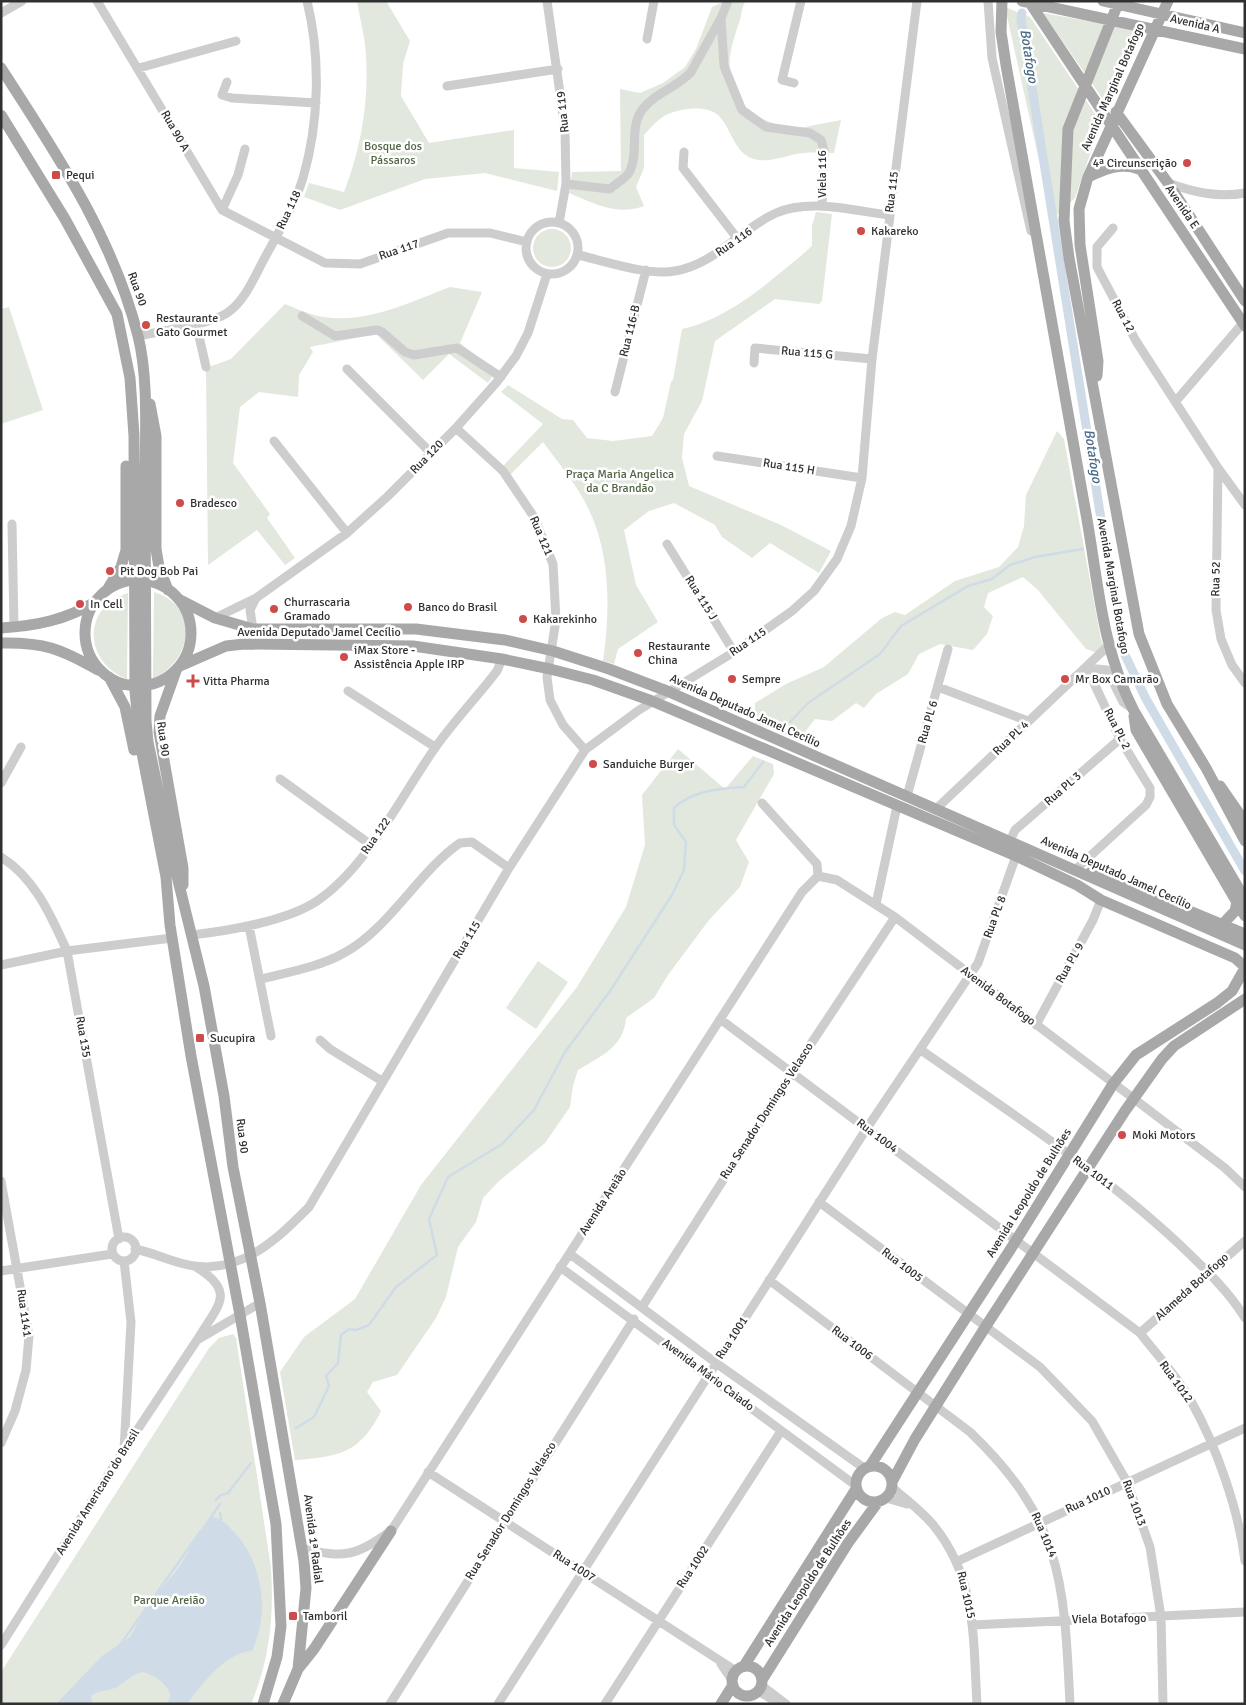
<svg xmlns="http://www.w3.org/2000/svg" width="1246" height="1705" font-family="Signika,sans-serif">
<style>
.green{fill:#e2e8dd}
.water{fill:#cfdce8}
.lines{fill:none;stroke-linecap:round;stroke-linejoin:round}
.stream{stroke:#cfdce8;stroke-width:2.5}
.canal{stroke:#cfdce8;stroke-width:9}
.minor{stroke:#cdcdcd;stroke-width:9}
.major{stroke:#a8a8a8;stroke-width:11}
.poi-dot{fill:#cf4b49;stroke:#fff;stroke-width:2}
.labels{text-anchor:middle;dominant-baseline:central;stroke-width:5;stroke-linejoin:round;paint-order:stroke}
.street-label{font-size:12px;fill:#303030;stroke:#fff}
.park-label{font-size:12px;fill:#506643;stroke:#fff}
.poi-label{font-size:12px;fill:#303030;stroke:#fff;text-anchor:start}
.water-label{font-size:14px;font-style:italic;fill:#486988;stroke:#fff}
</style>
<rect width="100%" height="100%" fill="#fff"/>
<path class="green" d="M357 1H386L410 41 403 64 401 96 429 143 514 130V168L559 172 557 191 485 173 425 179 340 210 304 197 309 183 344 192C361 149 369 101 366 55 365 37 360 19 357 1Z
M725 1H746C741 7 742 16 739 23 724 65 727 76 748 114L784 127 800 128 841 120 834 153C824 153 814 152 804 153 789 154 774 162 759 160 735 157 733 132 720 117 709 103 672 108 660 119 654 123 649 130 644 135V168L636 187 644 206C617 216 595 204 569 193L572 172 621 171 620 89 640 93 663 83 685 67 696 49 712 7Z
M1005 7 1030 17 1101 123 1075 198 1052 219Z
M1043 13 1145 31 1107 105Z
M816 212 832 214 822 301 819 304 775 299 715 341 702 401 684 434 682 458 689 486 781 525 831 551 819 573 770 543 752 558 722 537 715 525 674 503 649 511 624 530 636 585 658 622 618 649 614 664 603 661C610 613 611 558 590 512 579 487 559 464 543 442L510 475 502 467 543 424 501 392 508 385 562 419 573 420 587 438 613 441 652 436 663 418 671 382 673 380 682 329C728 319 768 283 803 254L812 246V226Z
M533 248a19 19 0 1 1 38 0a19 19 0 1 1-38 0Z
M450 287 482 292 460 343 496 371 488 383 449 354 423 380 376 334 310 347 313 352 299 375 298 397 259 392 240 407 233 463 270 514 267 518 295 558 285 565 257 530 208 565 206 368 231 359 285 304C295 308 304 312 314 315 361 327 408 303 450 287Z
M9 307 43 410 1 424V309Z
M1057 431 1064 439 1101 640 1107 656 1086 649 1038 590 1023 577 988 593 984 607 993 616 987 634 973 650 940 644 919 654 908 674 876 694 864 708 856 703 832 721 815 719 799 740 755 723V703L786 684 824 667 882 618 895 612 905 615 955 581 999 567 1018 547 1024 526 1026 495Z
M154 592C201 607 192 661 153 679Z
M128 593 127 679C84 662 81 608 128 593Z
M678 749 725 789 753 756 773 764 774 774 736 840 749 862 740 887 709 920 668 975 654 998 626 1018C624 1047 601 1056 578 1070L573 1086 570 1107 545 1143 498 1182 483 1198 476 1222 458 1247 446 1297 436 1318 397 1375 373 1382 367 1392 381 1411C361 1453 338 1457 295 1460L280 1372 304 1337 355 1299 421 1185 577 987 626 907 645 845 642 795Z
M538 961 568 982 536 1029 506 1008Z
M233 1334 236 1338 271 1568C274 1616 270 1659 251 1704H1V1672L209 1348 219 1338Z"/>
<path class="water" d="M213 1517C223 1519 228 1526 235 1533 263 1563 270 1614 252 1651 226 1652 202 1684 187 1704H167L171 1695C165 1682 156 1676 143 1672 131 1674 125 1683 115 1688 106 1691 98 1690 91 1696L93 1704H56L102 1656 130 1637 146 1608 180 1566 203 1526Z"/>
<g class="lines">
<path class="stream" d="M1101 546 1105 544
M790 722 808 703 880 654 901 626 968 586 992 579 1010 565 1035 557 1083 549
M296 1428 314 1417 329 1386 326 1376 338 1363 341 1335 349 1329 356 1330 369 1325 396 1287 437 1255 429 1219 448 1177 502 1144 534 1110 565 1052 610 991 672 895 684 870 686 842 674 825V808C693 790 719 789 744 787L763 762
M216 1500 221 1495 228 1493 251 1463
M220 1513 221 1519
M207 1523 220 1504
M120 1645 200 1532"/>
<path class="canal" d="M1022 13 1021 19 1105 544 1125 655 1146 699 1245 871"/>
<path class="minor" d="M97 1 222 210 325 263 360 264 448 233H490L527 242
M547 1 565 129 566 184 559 223
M988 1 992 58 1031 231
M1 13 22 1
M721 18 724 66 742 110 766 127 810 133 821 140 824 151 822 206
M647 39 654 1
M139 68 236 41
M227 82 222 95 232 98 316 103
M794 83 782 80 801 1
M447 86 558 69
M684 152 683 168 737 238
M1168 183C1193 192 1218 198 1245 193
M566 184 610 189C615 184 627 178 630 171 639 152 629 128 642 110 654 93 677 88 691 72L721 18 728 1
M222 210 238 175 245 149
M526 248a26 26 0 1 1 52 0a26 26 0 1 1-52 0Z
M1113 228 1097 247V267L1136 341 1218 468 1245 505
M578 255C605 261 647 276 675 271 716 264 740 229 776 213 810 198 854 211 889 215
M302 316 335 336 377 330 382 332 405 352 414 355 457 348 501 377
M196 323 206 367
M138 336C161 331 209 325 227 313 244 302 254 278 263 261 277 235 294 207 303 178 319 123 321 58 307 1
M754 363 755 348 872 359
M347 369 431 453
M615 392 646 270
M1176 401 1243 323
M456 428 503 471 534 517 553 564 556 620 547 677 550 700 563 725 585 750
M274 441 347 533
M717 456 862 478
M1218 468 1216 610 1221 639 1232 665 1245 683
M12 524 14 627
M667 544 734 652
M215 618 256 598 347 533 388 496 456 428 496 383 516 356 528 333 547 274
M253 629 250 610 256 598
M1087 668 1107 670 1123 702 1133 709
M938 687 1028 721
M348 691 435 747
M280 779 371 845
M1 783 21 747
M907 796 948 649
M762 803 817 864 818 876
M936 809 1108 646
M1010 841 1015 830 1120 739
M1 857C35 878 51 916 67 951L119 1239
M1076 869 1146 805 1150 797V788L1120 739 1087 668
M818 876 837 880 895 917 1225 1168 1245 1187
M876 904 897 806
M249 926 271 1036
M192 935C228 931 287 921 317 901 367 867 400 798 435 748 454 721 477 697 497 671L502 659
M1 965 67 951 172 938
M261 979C289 972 319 967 344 953 388 930 420 870 460 843L472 842 509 868
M720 1019 1140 1333C1157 1355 1178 1377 1191 1401 1216 1445 1239 1511 1245 1561
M1036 1025 1093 920 1101 900
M320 1040 330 1049 382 1081
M921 1050C1009 1112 1101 1171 1179 1244 1202 1266 1228 1290 1245 1318
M1 1181 29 1336 26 1370 15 1411 1 1443
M819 1202 1040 1367 1092 1421 1127 1482 1150 1547 1161 1617 1163 1704
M112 1249a12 12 0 1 1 24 0a12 12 0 1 1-24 0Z
M135 1249C155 1253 174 1263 194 1266 243 1273 278 1238 309 1207L509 868 585 750 639 710 734 652 792 611 814 591 837 559 851 526 862 478 872 359 917 1
M570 1254 716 1363 864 1468
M196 1267C237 1292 218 1305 199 1337
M560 1267 855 1485
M1 1271 112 1254
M769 1280 970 1432C1063 1521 1064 1583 1070 1704
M642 1307 791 1074 895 917
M1140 1333 1245 1241
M124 1450 131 1322 124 1261
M428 1472 736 1671
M892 1487C906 1500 923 1512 934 1526 977 1579 973 1639 977 1704
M886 1498 907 1504
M302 1548C345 1559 355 1556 391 1531L802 892 818 876
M958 1561 1245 1428
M973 1625 1245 1612
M1 1645 124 1450 197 1340 260 1303
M721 1664 732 1680
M761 1685 786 1704
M758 1691 775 1701
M390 1704 634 1319
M498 1704 867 1128 978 963 1016 856
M605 1704 781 1431"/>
<path class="major" d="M1002 1 1001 32 1006 65C1033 211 1057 357 1084 503 1098 575 1100 646 1134 711L1245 899
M1022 1 1245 49
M1103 1 1245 33
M1119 1 1068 129 1064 221 1069 258 1139 634 1167 704 1206 768 1245 841
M1030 3 1245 326
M1 68C56 153 113 237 138 336 149 379 145 438 145 483 145 562 146 642 146 721L148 742 171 852 204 986 224 1096 233 1167 260 1303 304 1561 306 1588 298 1669 283 1704
M1116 112 1168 183 1245 301
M1 115 65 219 117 314 130 378 134 436 135 691 140 743 166 877 170 925 191 1056 240 1315 276 1524 281 1626 277 1657 263 1704
M1088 177C1105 169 1121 162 1139 169
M1097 376 1098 361 1080 245 1079 209 1088 177 1168 1
M150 404 156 436V549L159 567 168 590
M85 633a53 53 0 1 1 106 0a53 53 0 1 1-106 0Z
M107 590 121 567 126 550V466
M180 600 215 618 253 629H416L505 640 553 651 609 669 667 691 1245 945
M1 628C35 626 66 620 95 602
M1 643C44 642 61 649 98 670
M180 666 226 646 244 644 413 646 502 659 550 669 593 680 652 701 1016 856 1077 885 1101 900 1235 958 1245 967
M176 671 160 716 159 732 183 868V885
M109 677 125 707 134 750
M1134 716 1136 730 1245 916
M1220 786 1245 822
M1091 872 1103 875 1245 934
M1221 926 1235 911 1237 902
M856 1484a18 18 0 1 1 36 0a18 18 0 1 1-36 0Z
M870 1466 1010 1250 1113 1084 1136 1055 1217 1003 1232 991 1245 968
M892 1482 915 1439 986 1326 1125 1111 1162 1059 1174 1046 1245 999
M744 1666 856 1489
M732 1681a15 15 0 1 1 30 0a15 15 0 1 1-30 0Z
M298 1669 314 1649 391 1531
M762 1680 848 1543 878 1502
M721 1704 733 1685"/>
</g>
<g class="poi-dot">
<circle cx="1187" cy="163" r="5"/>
<rect x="51" y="170" width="10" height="10" rx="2.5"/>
<circle cx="861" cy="231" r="5"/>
<circle cx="146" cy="325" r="5"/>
<circle cx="180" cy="503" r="5"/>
<circle cx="110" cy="571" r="5"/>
<circle cx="80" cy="604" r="5"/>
<circle cx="408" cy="607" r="5"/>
<circle cx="274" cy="609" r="5"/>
<circle cx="523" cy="619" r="5"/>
<circle cx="638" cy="653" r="5"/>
<circle cx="344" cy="657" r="5"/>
<circle cx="732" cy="679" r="5"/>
<circle cx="1065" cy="679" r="5"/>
<path d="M190.5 673.5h5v5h5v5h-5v5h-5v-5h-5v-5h5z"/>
<circle cx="593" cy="764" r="5"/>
<rect x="195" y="1033" width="10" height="10" rx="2.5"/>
<circle cx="1122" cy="1135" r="5"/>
<rect x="288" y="1611" width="10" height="10" rx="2.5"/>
</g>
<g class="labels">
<g class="street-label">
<text transform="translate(1195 24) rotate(13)">Avenida A</text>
<text transform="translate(1113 87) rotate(-66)">Avenida Marginal Botafogo</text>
<text transform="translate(563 112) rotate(-96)">Rua 119</text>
<text transform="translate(175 131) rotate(60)">Rua 90 A</text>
<text transform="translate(822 174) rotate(-90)">Viela 116</text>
<text transform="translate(892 192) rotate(-83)">Rua 115</text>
<text transform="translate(1182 207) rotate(56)">Avenida E</text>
<text transform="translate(289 210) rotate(-65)">Rua 118</text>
<text transform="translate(734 242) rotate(-35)">Rua 116</text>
<text transform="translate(399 250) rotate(-19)">Rua 117</text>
<text transform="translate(137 289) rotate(70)">Rua 90</text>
<text transform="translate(1123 316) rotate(62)">Rua 12</text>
<text transform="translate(630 331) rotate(-76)">Rua 116-B</text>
<text transform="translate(807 353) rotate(5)">Rua 115 G</text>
<text transform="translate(427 457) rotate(-46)">Rua 120</text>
<text transform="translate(789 467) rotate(9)">Rua 115 H</text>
<text transform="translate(541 536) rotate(67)">Rua 121</text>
<text transform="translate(1216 579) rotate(-89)">Rua 52</text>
<text transform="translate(1113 586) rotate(80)">Avenida Marginal Botafogo</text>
<text transform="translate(701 598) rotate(58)">Rua 115 J</text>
<text x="319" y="632">Avenida Deputado Jamel Cecílio</text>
<text transform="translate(748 642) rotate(-34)">Rua 115</text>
<text transform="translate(745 711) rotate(24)">Avenida Deputado Jamel Cecílio</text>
<text transform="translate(928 722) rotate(-74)">Rua PL 6</text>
<text transform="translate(1117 729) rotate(63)">Rua PL 2</text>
<text transform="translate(1011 738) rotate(-44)">Rua PL 4</text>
<text transform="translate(163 739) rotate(82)">Rua 90</text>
<text transform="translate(1063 789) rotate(-41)">Rua PL 3</text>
<text transform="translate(376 836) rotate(-55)">Rua 122</text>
<text transform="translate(1116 873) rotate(24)">Avenida Deputado Jamel Cecílio</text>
<text transform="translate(995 917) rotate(-70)">Rua PL 8</text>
<text transform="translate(467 940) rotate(-59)">Rua 115</text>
<text transform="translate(1070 963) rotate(-61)">Rua PL 9</text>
<text transform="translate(998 996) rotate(37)">Avenida Botafogo</text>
<text transform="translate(83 1037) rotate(80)">Rua 135</text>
<text transform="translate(767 1111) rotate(-57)">Rua Senador Domingos Velasco</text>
<text transform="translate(242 1136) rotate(83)">Rua 90</text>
<text transform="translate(877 1136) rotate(37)">Rua 1004</text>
<text transform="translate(1093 1173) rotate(37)">Rua 1011</text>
<text transform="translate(1029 1193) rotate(-58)">Avenida Leopoldo de Bulhões</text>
<text transform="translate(603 1202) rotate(-57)">Avenida Areião</text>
<text transform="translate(902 1265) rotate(37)">Rua 1005</text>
<text transform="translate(1192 1287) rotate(-42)">Alameda Botafogo</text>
<text transform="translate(24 1313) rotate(82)">Rua 1141</text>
<text transform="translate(732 1338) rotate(-57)">Rua 1001</text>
<text transform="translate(852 1343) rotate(37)">Rua 1006</text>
<text transform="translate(708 1375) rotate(37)">Avenida Mário Caiado</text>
<text transform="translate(1176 1382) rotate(54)">Rua 1012</text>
<text transform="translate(98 1492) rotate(-58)">Avenida Americano do Brasil</text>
<text transform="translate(1088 1500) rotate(-25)">Rua 1010</text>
<text transform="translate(1134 1503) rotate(70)">Rua 1013</text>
<text transform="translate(511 1511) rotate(-58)">Rua Senador Domingos Velasco</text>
<text transform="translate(1044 1535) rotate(67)">Rua 1014</text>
<text transform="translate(313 1539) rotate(83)">Avenida 1ª Radial</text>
<text transform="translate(574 1566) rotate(33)">Rua 1007</text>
<text transform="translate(693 1567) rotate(-57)">Rua 1002</text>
<text transform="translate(808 1583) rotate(-57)">Avenida Leopoldo de Bulhões</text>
<text transform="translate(966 1595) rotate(77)">Rua 1015</text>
<text transform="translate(1109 1619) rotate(-1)">Viela Botafogo</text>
</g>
<g class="park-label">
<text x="393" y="146">Bosque dos<tspan x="393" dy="14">Pássaros</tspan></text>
<text x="620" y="474">Praça Maria Angelica<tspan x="620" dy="14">da C Brandão</tspan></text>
<text x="169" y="1600">Parque Areião</text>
</g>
<g class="poi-label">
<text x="1177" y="163" text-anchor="end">4ª Circunscrição</text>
<text x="66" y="175">Pequi</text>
<text x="871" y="231">Kakareko</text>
<text x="156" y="318">Restaurante<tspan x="156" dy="14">Gato Gourmet</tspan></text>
<text x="190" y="503">Bradesco</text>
<text x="120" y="571">Pit Dog Bob Pai</text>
<text x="284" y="602">Churrascaria<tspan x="284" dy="14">Gramado</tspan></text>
<text x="90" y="604">In Cell</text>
<text x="418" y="607">Banco do Brasil</text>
<text x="533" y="619">Kakarekinho</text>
<text x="648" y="646">Restaurante<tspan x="648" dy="14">China</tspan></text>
<text x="354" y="650">iMax Store -<tspan x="354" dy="14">Assistência Apple IRP</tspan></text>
<text x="742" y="679">Sempre</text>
<text x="1075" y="679">Mr Box Camarão</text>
<text x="203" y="681">Vitta Pharma</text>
<text x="603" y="764">Sanduiche Burger</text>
<text x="210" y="1038">Sucupira</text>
<text x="1132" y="1135">Moki Motors</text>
<text x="303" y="1616">Tamboril</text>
</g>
<g class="water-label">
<text transform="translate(1029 56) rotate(81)">Botafogo</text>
<text transform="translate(1093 456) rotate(81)">Botafogo</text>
</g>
</g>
<rect width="1246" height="1705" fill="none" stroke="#303030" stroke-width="5"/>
</svg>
